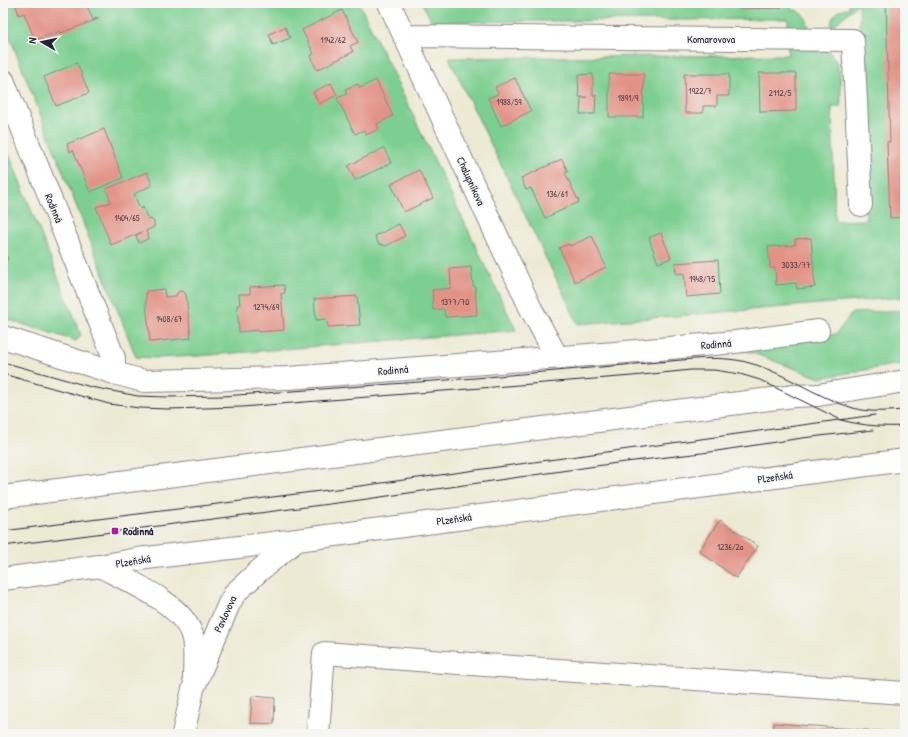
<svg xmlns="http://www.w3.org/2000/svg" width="908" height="737" font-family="'Patrick Hand',sans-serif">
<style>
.green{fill:#7dcf91;stroke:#507866}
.building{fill:#e29386}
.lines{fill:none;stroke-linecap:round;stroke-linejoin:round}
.minor-casing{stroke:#888688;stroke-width:24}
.primary-casing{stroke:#888688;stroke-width:24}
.minor{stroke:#fff;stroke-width:22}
.primary{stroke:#fff;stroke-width:22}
.tram{stroke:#22223b;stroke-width:1}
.poi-dot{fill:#b5179e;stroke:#f6f6f2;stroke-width:1.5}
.labels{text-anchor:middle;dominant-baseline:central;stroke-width:3;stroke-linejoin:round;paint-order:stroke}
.number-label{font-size:9px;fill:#523e4e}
.street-label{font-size:11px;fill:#22223b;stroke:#f6f6f2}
.poi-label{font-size:11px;font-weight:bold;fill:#22223b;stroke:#f6f6f2;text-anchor:start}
</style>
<rect width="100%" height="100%" fill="#f6f6f2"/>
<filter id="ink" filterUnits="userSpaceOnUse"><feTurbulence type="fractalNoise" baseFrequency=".025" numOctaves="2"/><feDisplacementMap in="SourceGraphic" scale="8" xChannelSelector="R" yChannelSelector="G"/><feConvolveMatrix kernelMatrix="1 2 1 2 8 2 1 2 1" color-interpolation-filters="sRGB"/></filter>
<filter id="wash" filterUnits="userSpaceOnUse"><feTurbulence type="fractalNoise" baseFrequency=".012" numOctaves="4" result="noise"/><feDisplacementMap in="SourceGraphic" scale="16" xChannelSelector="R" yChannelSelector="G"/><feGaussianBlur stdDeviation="0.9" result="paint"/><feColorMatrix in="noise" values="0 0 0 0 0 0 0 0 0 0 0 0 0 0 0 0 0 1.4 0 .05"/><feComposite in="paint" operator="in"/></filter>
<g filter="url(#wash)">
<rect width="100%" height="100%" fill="#edead4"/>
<path class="green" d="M3 3H359L516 330 198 356 157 358 136 357 3 20Z
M422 3H791V9C802 11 807 17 809 28H788V19L432 22Z
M849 3H905V297L578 324 449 58 788 55V46C796 47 815 46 822 48 844 56 840 88 841 107H832L835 221 866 220 859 3 831 28C831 16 837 9 849 8Z
M3 139 81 335 76 341 3 318Z
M905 310V363L820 378 742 349 790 340 836 334 852 313Z"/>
<g id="blocks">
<path class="building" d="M15 3H86L93 20 98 17V19L61 33 60 31 35 40 24 13 19 15Z
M738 3H781V8L738 9Z
M886 3H905V217L890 218 887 142H890Z
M342 10 358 42 350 46 353 52 317 70 310 56 314 54 302 30Z
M285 27 290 38 273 45 269 34Z
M77 63 89 93 56 106 44 77Z
M759 73H796V111L760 112Z
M593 74V95H596L595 114H580L581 98 587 97H579L578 75Z
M609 74H644L643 117H609Z
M684 74H729V96H717V106H703V113H685Z
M515 78 531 111 501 126 488 98 498 94 495 87Z
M376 80 393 116 377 124 379 129 366 135 364 130 355 134 337 98 347 94 345 89 358 84 360 88Z
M331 83 337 95 319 104 313 92Z
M104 129 123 178 90 192 73 150 70 152 67 144Z
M384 148 391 163 355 180 348 166Z
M562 159 568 172 565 173 579 202 545 218 531 188 526 190 521 178Z
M419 170 433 198 404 212 391 184Z
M147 172 152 185 134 194 140 209 143 207 148 220 151 219 154 222V227L146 231 149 238 139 243 136 236 142 232 111 245 96 207 111 202 106 189Z
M399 224 405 236 386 246 378 243 375 236Z
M661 233 671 258 658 263 649 238Z
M592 236 606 267 575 282 559 248 569 244 570 246Z
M811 238 815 287 797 289 796 283 776 285 775 268H770L768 247 795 245V239Z
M3 256 8 257 3 272Z
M718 260 720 294 686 297 684 273 676 274 675 263Z
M471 267 473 286H475L477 315 445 317 444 309 433 310 432 290 451 288 450 269Z
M284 285 285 293 281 294 284 330 258 332V330L239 332 237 305H240L239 294H250V287Z
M164 289 165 297 176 296 177 293 180 291 184 292 186 295 191 338 150 342 146 303V291Z
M357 296 360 325 328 327 326 319 316 320 314 299Z
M720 520 758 546 736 578 699 551Z
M252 696 275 698 274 724 250 723Z
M774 723 904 733V734H774Z"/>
</g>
</g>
<g filter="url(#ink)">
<use href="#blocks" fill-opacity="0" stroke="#888688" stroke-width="1"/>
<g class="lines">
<g class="minor-casing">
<path id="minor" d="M389 3 531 309 557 357
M404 36 853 40 861 205
M3 80 114 358V373
M3 337 114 373 144 381 288 378 615 353 735 342 818 331
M100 566C128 581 182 603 192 635 196 648 194 665 194 678
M183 734 193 689 228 606 235 593 260 570 297 540
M318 734 324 653 485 665 905 693"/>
</g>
<g class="primary-casing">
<path id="primary" d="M3 497 794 396 818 395 905 381
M3 579 100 566 138 559 297 540 905 460"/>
</g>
<use href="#minor" class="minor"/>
<use href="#primary" class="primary"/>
<path class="tram" d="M3 362 91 387 138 396 166 397 223 396 475 378 693 359C710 358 726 358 742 361 780 369 815 397 853 408 870 413 887 411 905 410
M3 374 109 404 139 408 168 409 242 407 632 376 691 370H714L740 374 760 380 841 420C864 426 882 427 905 426
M3 531 360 486 875 415
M3 546 360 500 617 463 710 452 802 438 873 430"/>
</g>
</g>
<rect class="poi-dot" x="111" y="527" width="8" height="8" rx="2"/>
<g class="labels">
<g class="number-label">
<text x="333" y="40">1142/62</text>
<text x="700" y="91">1922/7</text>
<text x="780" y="93">2112/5</text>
<text x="628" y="98">1891/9</text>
<text x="509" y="102">1988/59</text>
<text x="557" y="194">136/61</text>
<text x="127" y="218">1404/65</text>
<text x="796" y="265">3033/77</text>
<text x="702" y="279">1948/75</text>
<text x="455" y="302">1377/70</text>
<text x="266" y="307">1274/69</text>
<text x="169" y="319">1408/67</text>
<text x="730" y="547">1236/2a</text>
</g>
<g class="street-label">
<text x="711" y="39">Komarovova</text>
<text transform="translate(471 181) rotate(65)">Chalupníkova</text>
<text transform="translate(54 208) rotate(68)">Rodinná</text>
<text transform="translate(716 344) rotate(-5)">Rodinná</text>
<text transform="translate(393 370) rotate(-5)">Rodinná</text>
<text transform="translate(775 477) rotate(-8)">Plzeňská</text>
<text transform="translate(454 519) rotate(-8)">Plzeňská</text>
<text transform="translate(133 561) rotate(-9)">Plzeňská</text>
<text transform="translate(225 614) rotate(-65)">Pavlovova</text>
</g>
<g class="poi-label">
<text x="123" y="531">Rodinná</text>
</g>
</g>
<rect width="908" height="737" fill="none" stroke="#f6f6f2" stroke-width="16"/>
<g transform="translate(42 42) rotate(279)" stroke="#f6f6f2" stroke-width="3" paint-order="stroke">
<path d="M0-3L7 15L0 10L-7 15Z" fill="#22223b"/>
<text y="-6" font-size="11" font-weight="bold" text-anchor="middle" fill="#22223b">N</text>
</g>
</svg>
